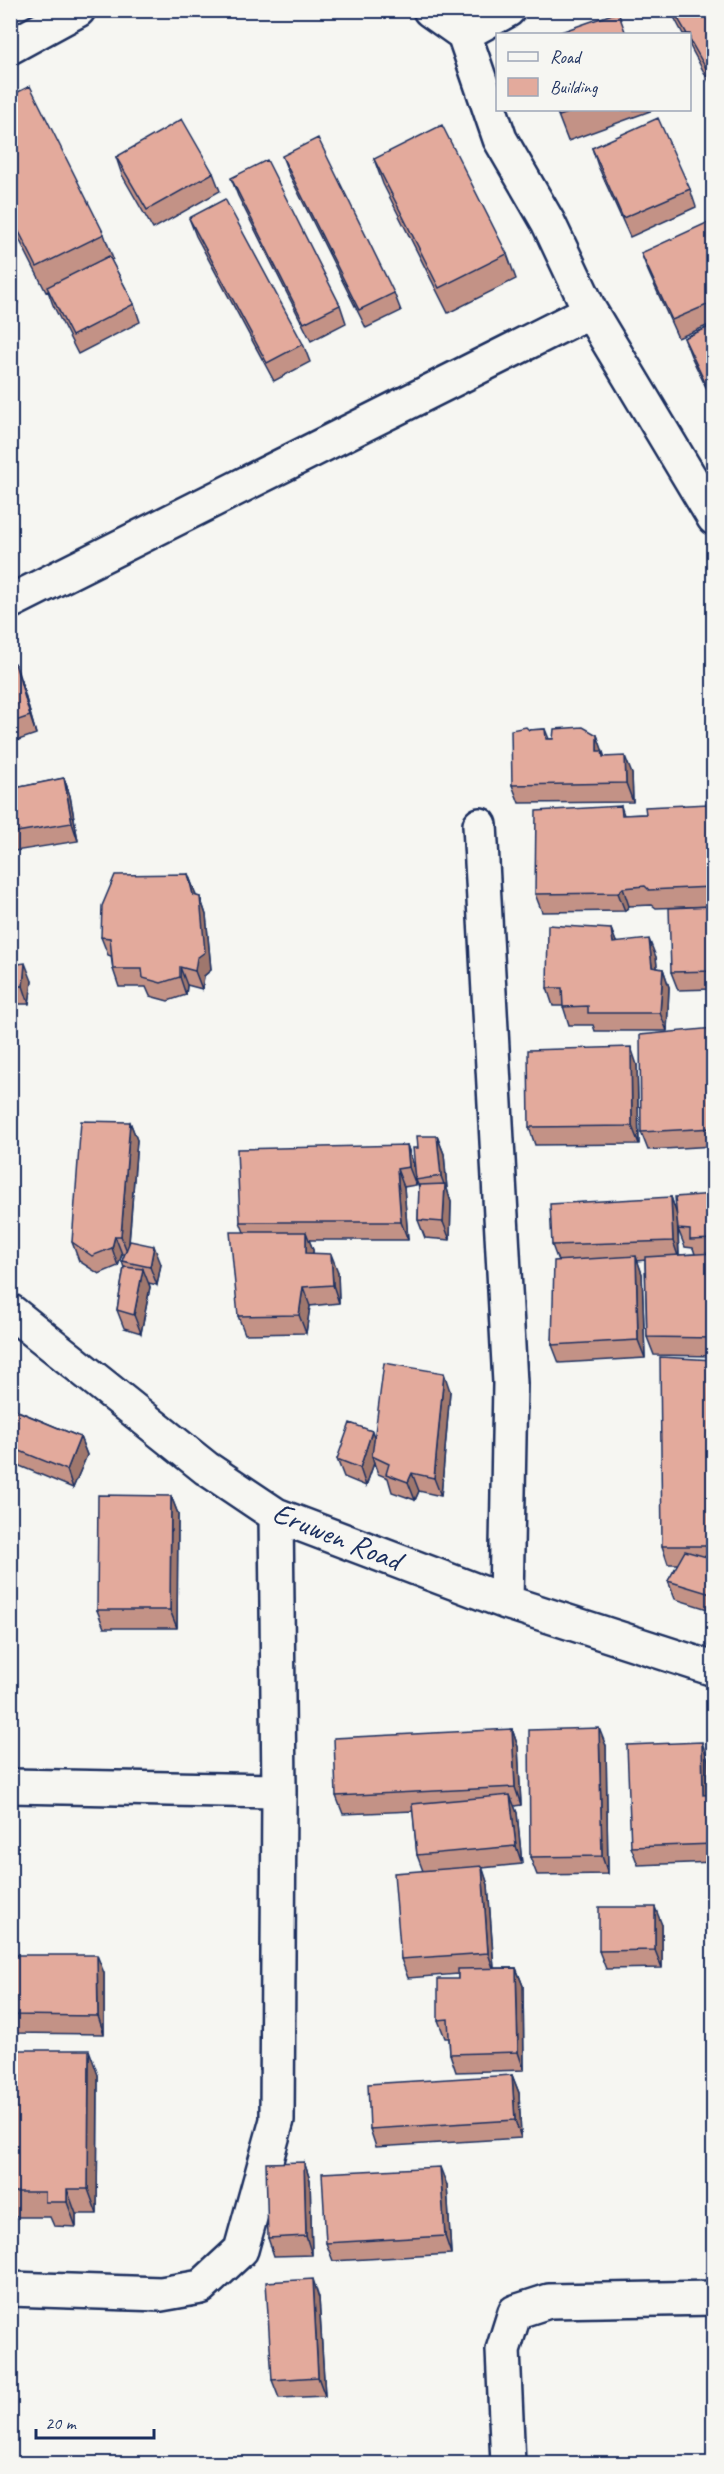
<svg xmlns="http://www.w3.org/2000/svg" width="724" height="2474" font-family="Caveat,sans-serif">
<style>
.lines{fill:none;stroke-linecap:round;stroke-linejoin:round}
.minor-casing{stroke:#1b2f5e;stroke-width:38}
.minor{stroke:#f6f6f2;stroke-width:33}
.wall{fill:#c39286;stroke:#1b2f5e;stroke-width:1.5;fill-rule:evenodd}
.shaded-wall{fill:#9f776d;stroke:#1b2f5e;stroke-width:1.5}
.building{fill:#e3aa9c;stroke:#1b2f5e;stroke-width:1.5}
.labels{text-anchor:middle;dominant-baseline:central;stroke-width:4.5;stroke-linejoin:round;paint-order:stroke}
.street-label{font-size:30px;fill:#1b2f5e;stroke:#f6f6f2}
</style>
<rect width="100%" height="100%" fill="#f6f6f2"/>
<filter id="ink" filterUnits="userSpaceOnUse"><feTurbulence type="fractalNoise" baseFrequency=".0167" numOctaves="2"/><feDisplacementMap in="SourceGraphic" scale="12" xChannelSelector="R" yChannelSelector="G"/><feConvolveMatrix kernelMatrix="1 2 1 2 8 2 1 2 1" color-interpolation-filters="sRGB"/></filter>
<g filter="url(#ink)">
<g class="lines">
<g class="minor-casing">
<path id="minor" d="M430 10 464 34 500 139 548 222 590 311 714 518
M464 34 508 10
M10 47 78 10
M10 602 590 311
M480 825 510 1383 506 1602
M10 1311 206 1468 276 1515 506 1602 714 1669
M10 1786 279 1791
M10 2289 161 2294 201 2287 241 2250 277 2120 279 1791 276 1515
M508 2464 503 2350 515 2312 549 2301 714 2298"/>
</g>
<use href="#minor" class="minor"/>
</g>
<path class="wall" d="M671 10H714L713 89 690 46V34H683L675 19Z
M10 96 104 234 113 259 111 260 134 304 140 322 78 354 53 305 48 291 46 292 10 221Z
M556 110H653L568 141Z
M592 148 690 189 696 207 630 237 598 166Z
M282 156 394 293 401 311 366 328 289 174Z
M116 157 213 173 220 191 153 229 122 175Z
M374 159 507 254 516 279 448 313 383 184Z
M231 178 340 305 346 323 311 341 238 196Z
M189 218 303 344 310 362 274 381 196 236Z
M714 227V323L678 338 648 271 641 253Z
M10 283 18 303 10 308Z
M714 325V404L691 356 684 338Z
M10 665 21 681 36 734 10 743Z
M545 729 549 739 597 735 604 757 632 774 633 802 519 803 512 785 529 730Z
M64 778 70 796 78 841 15 851 10 839V789Z
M709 804 714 816V906L656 908 652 905 629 906 625 911 542 912 535 894 621 806 624 815 646 814Z
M188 874 196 896 200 897 206 915 211 970 204 976 202 989 187 985 186 995 168 1001 150 996 146 987H119L113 969 111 956 108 955 101 937Z
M714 906V989L678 990 671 972Z
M611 929 616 942 656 957 657 968 663 969 669 987 667 1031H595L593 1025H569L563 1006H553L547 988Z
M10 965 32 981 29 1004H10Z
M714 1028V1146L648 1150 641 1132Z
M637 1065 639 1144 535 1145 529 1127Z
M130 1122 137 1140 129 1244 161 1264 157 1285 149 1283 150 1287 141 1333 124 1328 117 1310 124 1268 122 1261 125 1254H122L118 1266 99 1274 79 1261 72 1242Z
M437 1136 444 1154 447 1189 451 1202 450 1240 425 1238 418 1220 419 1187 416 1180 418 1148Z
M407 1145 413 1163 416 1185 404 1187 408 1240H309L313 1250V1253L338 1272 339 1303 310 1306 306 1333 245 1334 238 1316 244 1232 240 1222Z
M714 1194V1356L654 1355 647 1337 645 1260 637 1261 642 1274 645 1358 559 1363 552 1345 558 1261 552 1245 671 1197 676 1212ZM678 1223V1229L685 1247 693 1248 695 1254 679 1255Z
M714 1360V1611L675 1599 668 1581 678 1564H668L662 1546Z
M450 1391 441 1496 419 1491 415 1500 392 1492 388 1478 378 1474 374 1463 366 1486 344 1477 337 1459 374 1438Z
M11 1408 80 1437 87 1455 73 1488 10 1462Z
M171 1496 178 1514 177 1628H104L97 1610Z
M512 1729 518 1747 521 1805 514 1806 517 1813 522 1864 482 1868 488 1885 494 1968H516L523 1986 524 2070 456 2072 450 2054 449 2038H445L438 2020 458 1979V1974L408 1978 401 1959 423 1871 417 1855 413 1811 343 1814 336 1796Z
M606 1746 608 1874 537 1875 530 1857Z
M708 1760 709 1794H714V1862L638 1865 631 1847Z
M662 1925V1968L606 1969 599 1951Z
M10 1955 104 1973V2034L12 2033 10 2029Z
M10 2050 98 2075 97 2214H76V2227L54 2226 50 2217H15L10 2204Z
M512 2075 519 2093 521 2138 376 2147 370 2129Z
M304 2162 310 2180 312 2255 274 2256 268 2238Z
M447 2185 451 2254 333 2261 326 2243Z
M319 2298 325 2396 279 2398 272 2380Z"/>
<path class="shaded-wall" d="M15 663 21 681 36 734 30 716Z
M597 735 609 769 597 751Z
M625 756 632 774 633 802 626 783Z
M64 778 70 796 78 841 72 823Z
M709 804 714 816V894L711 887Z
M188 874 195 892 200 913 193 895Z
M623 888 629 906 625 911 618 893Z
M200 897 206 915 211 970 204 976 202 989 195 971Z
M611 929 618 947 613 943Z
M649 939 656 957 659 985 652 967Z
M25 963 32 981 29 1004 23 986Z
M180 967 187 985 186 995 180 977Z
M663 969 669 987 667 1031 660 1013Z
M631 1047 637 1065 639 1144 632 1126Z
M130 1122 137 1140 128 1254 121 1236Z
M437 1136 444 1154 447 1189 451 1202 450 1240 443 1222 445 1187 441 1176Z
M407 1145 413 1163 416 1185 409 1167Z
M397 1169 404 1187 408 1240 401 1222Z
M671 1197 677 1215 679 1259 673 1241Z
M306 1232 313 1250V1271L306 1253Z
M115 1236 122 1254 118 1266 112 1248Z
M154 1246 161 1264 157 1285 150 1267Z
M331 1254 338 1272 339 1303 333 1285Z
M636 1256 642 1274 645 1358 638 1340Z
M143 1269 150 1287 141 1333 134 1315Z
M303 1287 310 1306 306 1333 299 1315Z
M444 1373 450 1391 441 1496 434 1478Z
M372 1431 379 1450 372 1456 374 1463 366 1486 360 1468Z
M80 1437 87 1455 73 1488 67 1470Z
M412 1473 419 1491 415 1500 408 1482Z
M171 1496 178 1514 177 1628 170 1610Z
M599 1728 606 1746 608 1874 602 1856Z
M512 1729 518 1747 521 1805 515 1787Z
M702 1742 708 1760 710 1813 703 1795Z
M510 1795 517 1813 522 1864 516 1846Z
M482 1866 488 1885 494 1971 488 1953Z
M655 1907 662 1925V1968L655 1950Z
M97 1955 104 1973V2034L98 2016Z
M516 1968 523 1986 524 2070 518 2052Z
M89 2050 98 2075 97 2214 88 2189Z
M512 2075 519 2093 521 2138 515 2120Z
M304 2162 310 2180 312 2255 306 2236Z
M440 2167 447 2185 451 2254 445 2236Z
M67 2189 76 2214V2227L67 2202Z
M313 2279 319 2298 325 2396 318 2377Z"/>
<path class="building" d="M673 10H714V67L707 70 690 40V34H687Z
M618 12 626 34H555Z
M30 86 104 234 37 267 10 214V96Z
M556 110H577L559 116Z
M658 118 690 189 623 218 592 148Z
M182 119 213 173 147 210 116 157Z
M442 125 507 254 439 288 374 159Z
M318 138 394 293 359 310 282 156Z
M267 160 340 305 304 323 231 178Z
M225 199 303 344 267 363 189 218Z
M711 221 714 227V302L672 320 641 253Z
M109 256 134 304 72 336 47 287Z
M714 325V396L712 397 684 338Z
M15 663 30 716 10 723V665Z
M526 727 529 730 545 729 546 739H553L554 729 583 727 597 735V751H602L603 757 625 756 626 783 512 785 511 730Z
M714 770V781L711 780Z
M64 778 72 823 10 833V789Z
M709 804 711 887 649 890 645 886 623 888 618 893 535 894 536 811 621 806 622 815 646 814 645 807Z
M188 874 193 895 200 897 205 952 197 958 195 971 180 967V977L161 983 143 978 142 969H113L110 938 101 937 102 906 115 875Z
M714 906V971L671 972 669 908Z
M548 925 611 929 613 943 649 939 652 967 663 969 660 1013H588V1006L563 1007 562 988H547Z
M25 963 23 986H10V965Z
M714 1028V1128L641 1132 640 1035Z
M631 1047 632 1126 529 1127 528 1050Z
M81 1121 130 1122 121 1236H115L112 1248 92 1256 72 1242Z
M417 1136H437L441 1176 416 1180 413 1148H418Z
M407 1145 409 1167 397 1169 401 1222H240L237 1149Z
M445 1184 443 1222 418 1220 419 1185Z
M714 1194V1239L690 1240V1230L678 1229 675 1197Z
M671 1197 673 1241 552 1245 550 1204Z
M230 1232H306V1253L331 1254 333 1285 303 1287 299 1315 238 1316Z
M130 1241 154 1246 150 1267 122 1261Z
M714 1253V1338L647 1337 645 1257Z
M636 1256 638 1340 552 1345 554 1261Z
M124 1267 143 1269 134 1315 117 1310Z
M660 1357 714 1360V1546H662Z
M384 1363 444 1373 434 1478 412 1473 408 1482 386 1474 389 1464 372 1456Z
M10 1408 80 1437 67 1470 10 1447Z
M350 1423 372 1431 360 1468 337 1459Z
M98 1495 171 1496 170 1610H97Z
M685 1551 714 1559V1595L668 1581Z
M599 1728 602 1856 530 1857 529 1730Z
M512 1729 515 1787 336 1796 334 1738Z
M702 1742 703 1795 714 1794V1844L631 1847 627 1745Z
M510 1795 516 1846 417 1855 412 1804Z
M482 1866 488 1953 401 1959 394 1873Z
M599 1907H655V1950L599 1951Z
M10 1955H97L98 2016 10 2015Z
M516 1968 518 2052 450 2054 448 2019 438 2020V1979H458V1969Z
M10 2050H89L88 2189H67V2202H45V2192H10Z
M512 2075 515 2120 370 2129 368 2084Z
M304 2162 306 2236 268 2238 266 2163Z
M440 2167 445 2236 326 2243 322 2173Z
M313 2279 318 2377 272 2380 266 2282Z"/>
</g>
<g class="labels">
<g class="street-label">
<text transform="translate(337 1536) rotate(22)">Eruwen Road</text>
</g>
</g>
<rect width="724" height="2474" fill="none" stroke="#f6f6f2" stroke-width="36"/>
<rect x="18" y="18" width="688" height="2438" fill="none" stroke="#1b2f5e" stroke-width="2" filter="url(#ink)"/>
<rect x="496" y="33" width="195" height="78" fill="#f6f6f2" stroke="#9ea6b7" stroke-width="1.5"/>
<rect x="508" y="52" width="30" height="9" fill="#f6f6f2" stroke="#9ea6b7" stroke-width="1.5"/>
<text x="550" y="63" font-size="18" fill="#1b2f5e">Road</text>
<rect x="508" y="78" width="30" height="18" fill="#e3aa9c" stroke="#9ea6b7" stroke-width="1.5"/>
<text x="550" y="93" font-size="18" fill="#1b2f5e">Building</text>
<path d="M36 2429v9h118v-9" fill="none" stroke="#1b2f5e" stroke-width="3"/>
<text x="45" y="2429" font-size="18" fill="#1b2f5e" stroke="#f6f6f2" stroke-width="4.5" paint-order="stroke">20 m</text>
</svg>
